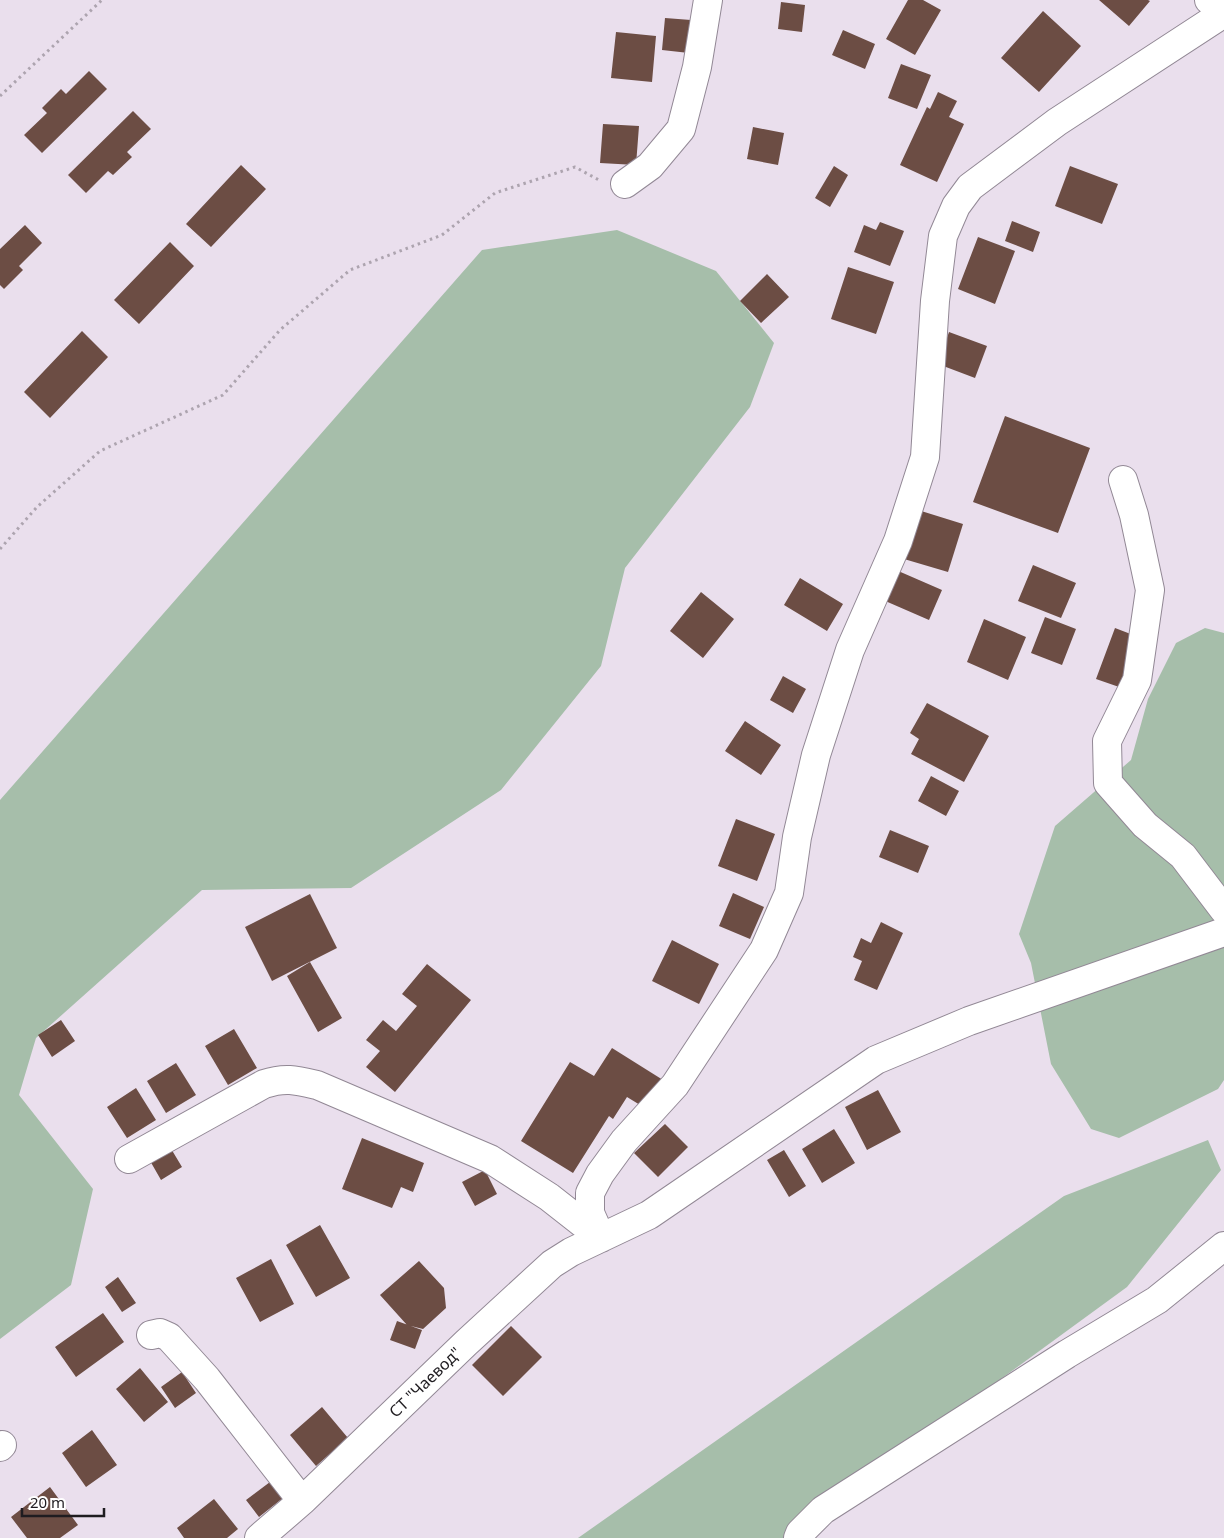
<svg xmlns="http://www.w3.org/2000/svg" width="1224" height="1538" font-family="'Noto Sans',sans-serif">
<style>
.green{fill:#a6beaa}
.building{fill:#6c4d44}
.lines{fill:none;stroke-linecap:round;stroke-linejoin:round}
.minor-casing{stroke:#928895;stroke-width:30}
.major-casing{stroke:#928895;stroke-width:30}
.path{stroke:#ada4af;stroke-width:3;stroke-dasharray:2.5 4;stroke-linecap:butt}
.minor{stroke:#fff;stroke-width:28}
.major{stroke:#fff;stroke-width:28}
.labels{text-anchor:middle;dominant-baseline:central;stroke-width:5;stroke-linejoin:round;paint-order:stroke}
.street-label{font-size:16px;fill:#1f1c20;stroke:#fff}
</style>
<rect width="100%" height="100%" fill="#eadfed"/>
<path class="green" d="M617 230 716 271 774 343 750 407 625 568 601 666 501 790 351 888 202 890 36 1038 19 1095 93 1189 71 1285 0 1339V800L482 250Z
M1205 628 1224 633V1080L1218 1089 1119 1138 1091 1129 1051 1064 1031 963 1019 934 1055 826 1131 760 1148 699 1176 643Z
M1208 1140 1221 1170 1127 1287 783 1538H578L1064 1196Z"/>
<path class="building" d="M908 0H923L941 10 915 55 886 39Z
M1099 0H1148L1150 1 1129 26Z
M781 2 805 5 802 32 778 29Z
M1043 11 1081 46 1039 92 1001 58Z
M665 18 691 20 689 53 662 50Z
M843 30 875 44 865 69 832 55Z
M616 32 656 36 652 82 611 78Z
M901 64 931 75 917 109 888 98Z
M89 71 107 89 42 153 24 135 47 113 42 108 61 89 66 94Z
M938 92 957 101 949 117 964 124 937 182 900 165 927 107 930 109Z
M133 111 151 129 127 152 132 157 113 175 108 171 86 193 68 175Z
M603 124 639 126 636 165 600 163Z
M753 127 784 133 778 165 747 159Z
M241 165 266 189 211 247 186 224Z
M834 166 848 175 830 207 815 198Z
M1070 166 1118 184 1102 224 1055 206Z
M1012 221 1040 232 1033 252 1005 241Z
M880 222 904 231 890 266 854 252 864 225 876 230Z
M25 225 42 243 19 266 23 270 4 289 0 285V249Z
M978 237 1015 251 995 304 958 289Z
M170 242 194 266 139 324 114 300Z
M848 267 894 282 876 334 831 319Z
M767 274 789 297 761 323 740 301Z
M82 331 108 357 50 418 24 392Z
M949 332 987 346 975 378 938 364Z
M1005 416 1090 448 1058 533 973 502Z
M918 510 963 524 948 572 904 559Z
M1033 565 1076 583 1061 618 1018 601Z
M896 570 942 590 929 620 883 600Z
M800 578 843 604 827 631 784 605Z
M701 592 734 619 703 658 670 631Z
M1045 617 1076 629 1062 665 1031 653Z
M984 619 1026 637 1008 680 967 662Z
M1115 628 1141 638 1122 688 1096 679Z
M783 676 806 689 793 713 770 700Z
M927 703 989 736 964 782 911 754 919 739 910 733Z
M745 721 781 745 761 775 725 751Z
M931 776 959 791 946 816 918 801Z
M736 819 775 834 757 881 718 866Z
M890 830 929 846 918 873 879 857Z
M733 893 764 907 750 939 719 926Z
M310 894 337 948 272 981 245 927Z
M881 922 903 933 877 990 854 980 862 961 853 957 861 938 871 943Z
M672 940 719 964 699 1004 652 981Z
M310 962 342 1018 318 1032 287 976Z
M427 964 471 1000 395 1092 366 1067 380 1051 366 1040 383 1020 396 1031 417 1006 402 994Z
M61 1020 75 1041 52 1057 38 1035Z
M234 1029 257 1068 228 1085 205 1046Z
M612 1048 663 1080 645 1108 627 1097 613 1119 609 1116 573 1173 521 1141 570 1062 594 1076Z
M176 1063 196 1095 166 1113 147 1081Z
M136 1088 156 1120 127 1138 107 1107Z
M878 1090 901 1132 867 1150 845 1107Z
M665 1124 688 1147 658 1177 634 1153Z
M834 1129 855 1163 822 1183 802 1149Z
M362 1138 424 1163 413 1192 401 1187 392 1208 342 1189Z
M170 1147 182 1167 161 1180 149 1159Z
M784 1150 806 1186 789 1197 767 1160Z
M485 1170 497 1194 475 1206 462 1182Z
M320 1225 350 1278 316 1297 286 1245Z
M271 1259 294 1304 260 1322 236 1278Z
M419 1261 444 1288 446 1308 423 1329 407 1325 380 1295Z
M118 1277 136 1303 122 1312 105 1287Z
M103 1313 124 1342 76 1377 55 1347Z
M397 1321 422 1330 415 1349 390 1340Z
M511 1326 542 1357 503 1396 472 1365Z
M140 1368 168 1402 144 1422 116 1389Z
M182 1372 196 1393 175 1408 161 1387Z
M322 1407 348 1438 316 1466 290 1435Z
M92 1430 117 1465 86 1487 62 1453Z
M270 1482 283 1498 259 1517 246 1500Z
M50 1487 78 1525 60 1538H27L11 1517Z
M214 1499 238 1529 227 1538H184L177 1528Z"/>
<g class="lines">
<g class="minor-casing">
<path id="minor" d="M625 184 650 166 681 129 697 67 708 0
M1123 480 1134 515 1150 590 1137 680 1107 741 1108 783 1145 825 1183 856 1224 910
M129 1159 264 1084C285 1077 296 1080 317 1085L490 1159 549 1197 600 1237
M601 1238 590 1213V1193L600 1174 624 1141 675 1085 764 950 789 893 797 837 816 755 850 650 898 541 925 457 935 301 943 236 956 206 970 187 1057 122 1224 13
M151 1335 160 1333 169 1337 207 1379 302 1501
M0 1447 2 1445
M259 1538 302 1501 466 1343 552 1264 571 1252 649 1215 876 1060 969 1021 1224 932
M798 1538 800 1533 823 1510 1067 1354 1157 1300 1224 1246"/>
</g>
<g class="major-casing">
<path id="major" d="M1209 0 1224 13"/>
</g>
<path class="path" d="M0 96 102 0
M0 549 37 507 100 451 223 395 280 330 350 270 442 235 495 193 575 167 599 180"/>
<use href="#minor" class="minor"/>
<use href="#major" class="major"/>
</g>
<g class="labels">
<g class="street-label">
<text transform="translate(425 1382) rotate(-44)">СТ "Чаевод"</text>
</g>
</g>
<path d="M22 1508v8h82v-8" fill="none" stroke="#1f1c20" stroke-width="2.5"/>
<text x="30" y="1508" font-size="15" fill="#1f1c20" stroke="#ffffff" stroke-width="4" paint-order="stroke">20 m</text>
</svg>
